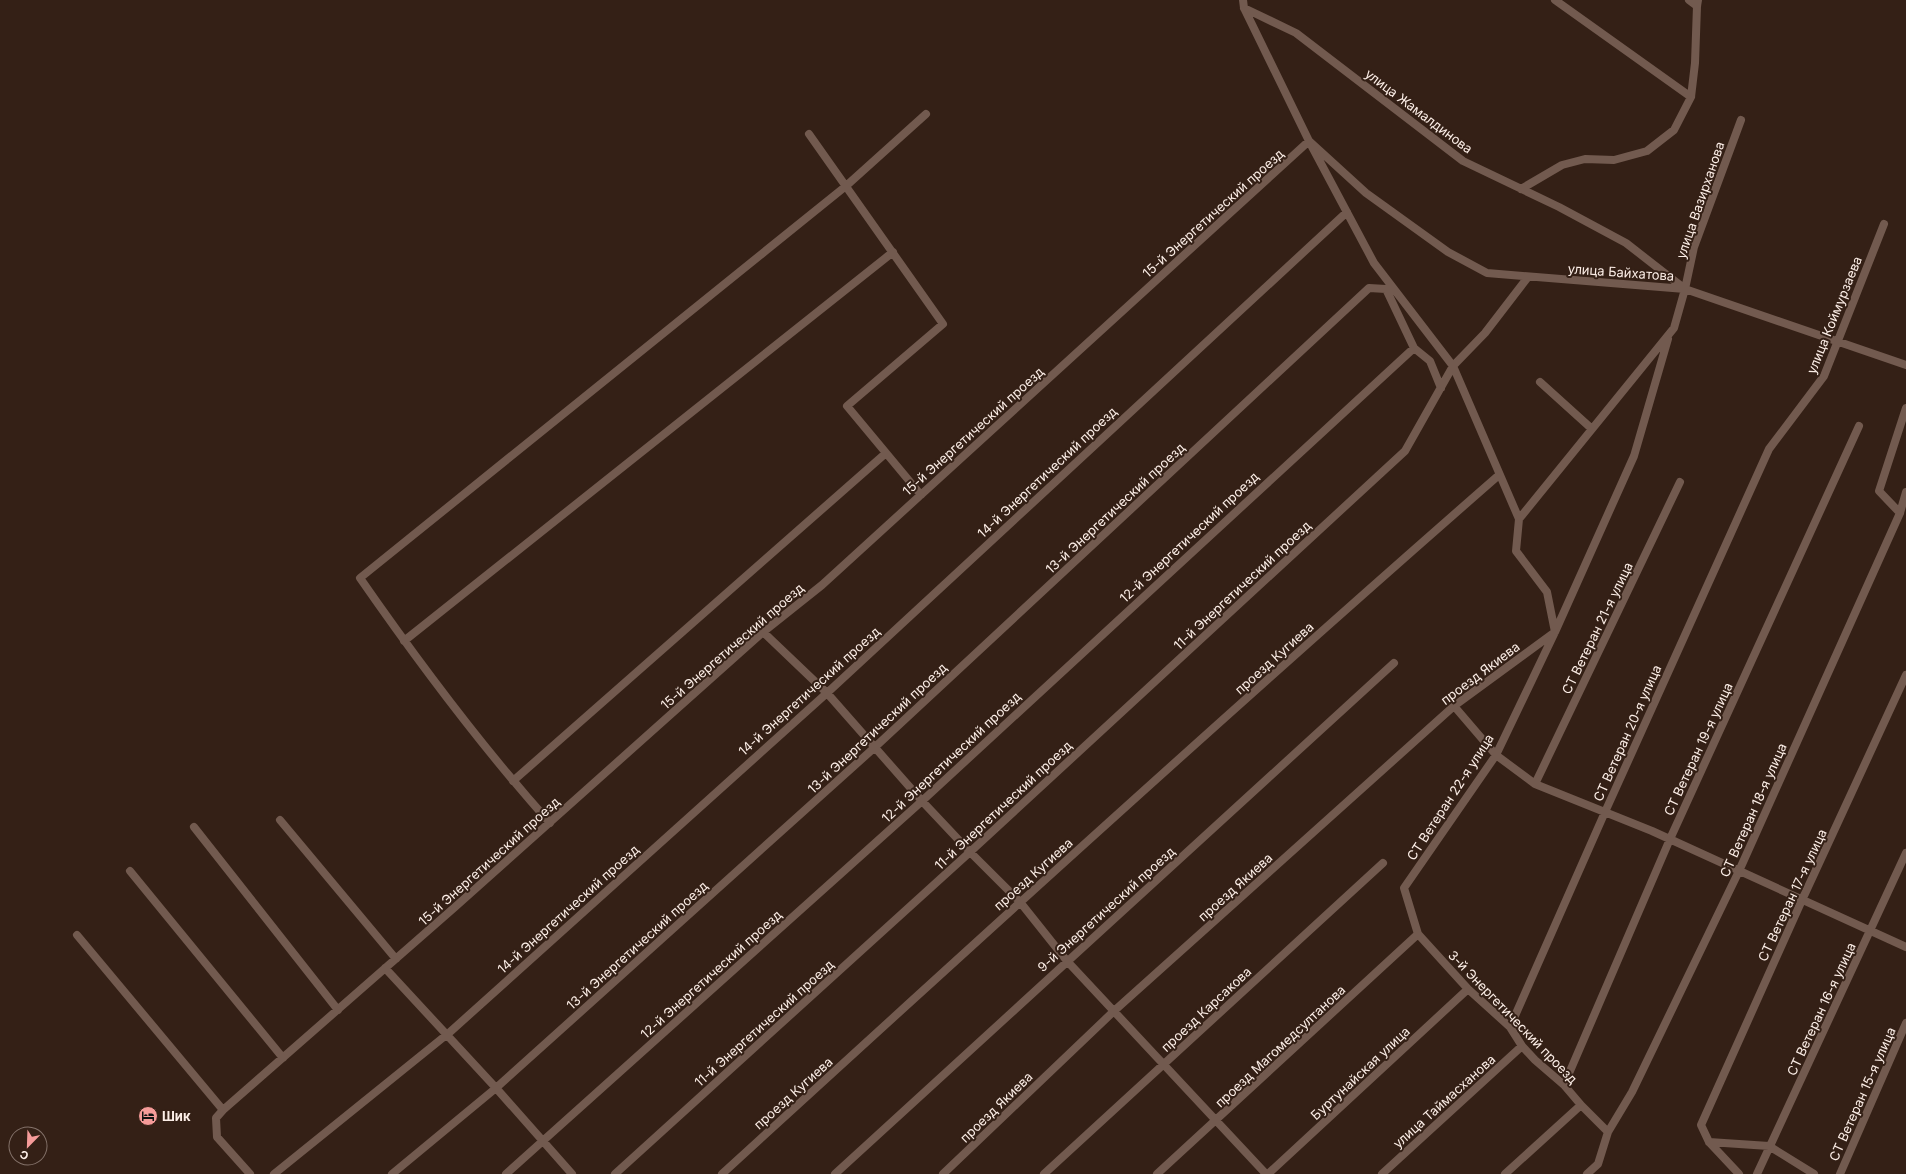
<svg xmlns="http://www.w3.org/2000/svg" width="1906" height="1174" font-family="Inter,sans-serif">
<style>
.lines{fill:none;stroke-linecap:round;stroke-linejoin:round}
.minor{stroke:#725a4f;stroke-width:8}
.labels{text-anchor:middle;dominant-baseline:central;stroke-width:4;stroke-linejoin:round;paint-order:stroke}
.street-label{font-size:13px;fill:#fceee7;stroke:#342016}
.poi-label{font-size:13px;font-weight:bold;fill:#fceee7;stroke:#342016;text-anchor:start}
</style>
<rect width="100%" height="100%" fill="#342016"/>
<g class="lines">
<path class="minor" d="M1243 0 1244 8 1309 141 1374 263 1453 366 1519 519
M1555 0 1691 97
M1689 0 1697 6
M1244 8 1296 33 1463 161 1559 207 1626 243 1685 289 1906 365
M809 134 943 324 847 406 921 495
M1521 189 1562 165 1585 159 1614 160 1647 151 1674 130 1691 97 1695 63 1697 6 1698 0
M1685 289 1694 247 1741 120
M1540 382 1592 429
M1900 513 1879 491 1906 408
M763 632 827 693 922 801 970 852 1020 902 1067 961 1266 1174
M404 641 893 252
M1454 706 1496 755 1535 784 1652 831 1906 947
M513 781 886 453
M1535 784 1680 482
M280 820 396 959
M550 823C481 746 419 663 360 578L846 186 926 114
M194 827 338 1010
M130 871 283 1058
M77 935 223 1110
M385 968 496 1088 572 1174
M1510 1027 1605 812 1769 449 1824 376 1884 224
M1564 1085 1670 839 1859 426
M1608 1132 1632 1092 1739 871 1900 513 1906 492
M1709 1142 1769 1146 1814 1174
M250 1174 217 1137 216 1118 223 1110 455 907 763 632 822 585 1309 141
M274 1174 450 1032 827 693 1347 212
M392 1174 496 1088 874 748 1369 288 1386 289 1414 348 1430 361 1441 388
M506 1174 922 801 1414 348
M615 1174 970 852 1405 451 1453 366 1485 333 1528 277
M722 1174C979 939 1237 704 1499 475
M835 1174 1394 663
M943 1174 1114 1011 1454 706 1555 632 1547 592 1516 551 1519 519 1674 328 1685 289 1487 273 1448 252 1366 193 1309 141
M1044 1174 1383 863
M1157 1174 1418 934
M1268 1174 1468 989
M1382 1174 1522 1046
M1505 1174 1581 1105
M1587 1174 1598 1164 1608 1132 1581 1105 1564 1085 1535 1060 1522 1046 1510 1027 1468 989 1418 934 1404 888 1496 755 1555 632 1634 456 1668 339
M1739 1174 1709 1142 1701 1125 1802 900 1906 675
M1757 1174 1906 853
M1840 1174 1906 1023"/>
</g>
<defs>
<g id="hotel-disc" transform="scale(1)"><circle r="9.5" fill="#f59b99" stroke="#342016"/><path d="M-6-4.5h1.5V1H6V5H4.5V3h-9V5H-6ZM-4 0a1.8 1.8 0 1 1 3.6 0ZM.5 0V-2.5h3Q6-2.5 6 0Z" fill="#111"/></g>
</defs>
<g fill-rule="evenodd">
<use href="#hotel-disc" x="148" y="1116"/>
</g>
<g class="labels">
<g class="street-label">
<text transform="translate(1419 111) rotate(37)">улица Жамалдинова</text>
<text transform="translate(1700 200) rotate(-71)">улица Вазирханова</text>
<text transform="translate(1213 213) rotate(-42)">15-й Энергетический проезд</text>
<text transform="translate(1621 272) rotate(4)">улица Байхатова</text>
<text transform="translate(1834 315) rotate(-68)">улица Коймурзаева</text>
<text transform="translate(973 431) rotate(-42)">15-й Энергетический проезд</text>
<text transform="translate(1047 472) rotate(-43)">14-й Энергетический проезд</text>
<text transform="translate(1115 508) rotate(-43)">13-й Энергетический проезд</text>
<text transform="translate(1189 537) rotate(-43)">12-й Энергетический проезд</text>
<text transform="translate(1242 585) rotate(-43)">11-й Энергетический проезд</text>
<text transform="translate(1597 628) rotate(-64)">СТ Ветеран 21-я улица</text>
<text transform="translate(732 646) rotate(-41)">15-й Энергетический проезд</text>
<text transform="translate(1274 658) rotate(-42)">проезд Кугиева</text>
<text transform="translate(1480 673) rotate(-37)">проезд Якиева</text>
<text transform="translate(809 691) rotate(-42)">14-й Энергетический проезд</text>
<text transform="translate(877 728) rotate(-43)">13-й Энергетический проезд</text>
<text transform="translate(1627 733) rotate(-66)">СТ Ветеран 20-я улица</text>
<text transform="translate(1698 749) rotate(-65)">СТ Ветеран 19-я улица</text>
<text transform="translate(951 757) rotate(-43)">12-й Энергетический проезд</text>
<text transform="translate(1450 797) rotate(-57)">СТ Ветеран 22-я улица</text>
<text transform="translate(1003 805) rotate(-43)">11-й Энергетический проезд</text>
<text transform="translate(1753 810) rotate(-66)">СТ Ветеран 18-я улица</text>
<text transform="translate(489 861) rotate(-42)">15-й Энергетический проезд</text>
<text transform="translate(1033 874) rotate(-42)">проезд Кугиева</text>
<text transform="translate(1235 887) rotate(-42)">проезд Якиева</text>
<text transform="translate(1792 895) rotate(-65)">СТ Ветеран 17-я улица</text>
<text transform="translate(568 909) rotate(-42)">14-й Энергетический проезд</text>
<text transform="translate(1106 909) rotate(-42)">9-й Энергетический проезд</text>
<text transform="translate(637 945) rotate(-42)">13-й Энергетический проезд</text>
<text transform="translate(711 974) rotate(-42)">12-й Энергетический проезд</text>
<text transform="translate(1206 1009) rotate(-43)">проезд Карсакова</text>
<text transform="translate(1821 1009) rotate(-65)">СТ Ветеран 16-я улица</text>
<text transform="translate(1513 1017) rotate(46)">3-й Энергетический проезд</text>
<text transform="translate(764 1023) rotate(-42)">11-й Энергетический проезд</text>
<text transform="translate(1280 1046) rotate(-43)">проезд Магомедсултанова</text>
<text transform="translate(1360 1073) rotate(-43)">Буртунайская улица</text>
<text transform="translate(793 1093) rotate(-42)">проезд Кугиева</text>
<text transform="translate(1862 1094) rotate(-66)">СТ Ветеран 15-я улица</text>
<text transform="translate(1444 1101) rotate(-42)">улица Таймасханова</text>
<text transform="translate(996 1107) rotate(-44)">проезд Якиева</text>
</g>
<g class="poi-label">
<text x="162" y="1116">Шик</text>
</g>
</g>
<g transform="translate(28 1146) rotate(203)"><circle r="19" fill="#342016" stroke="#84726a"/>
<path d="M0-3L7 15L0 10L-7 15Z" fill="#f59b99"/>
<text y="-6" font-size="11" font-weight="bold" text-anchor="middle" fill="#fceee7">С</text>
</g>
</svg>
